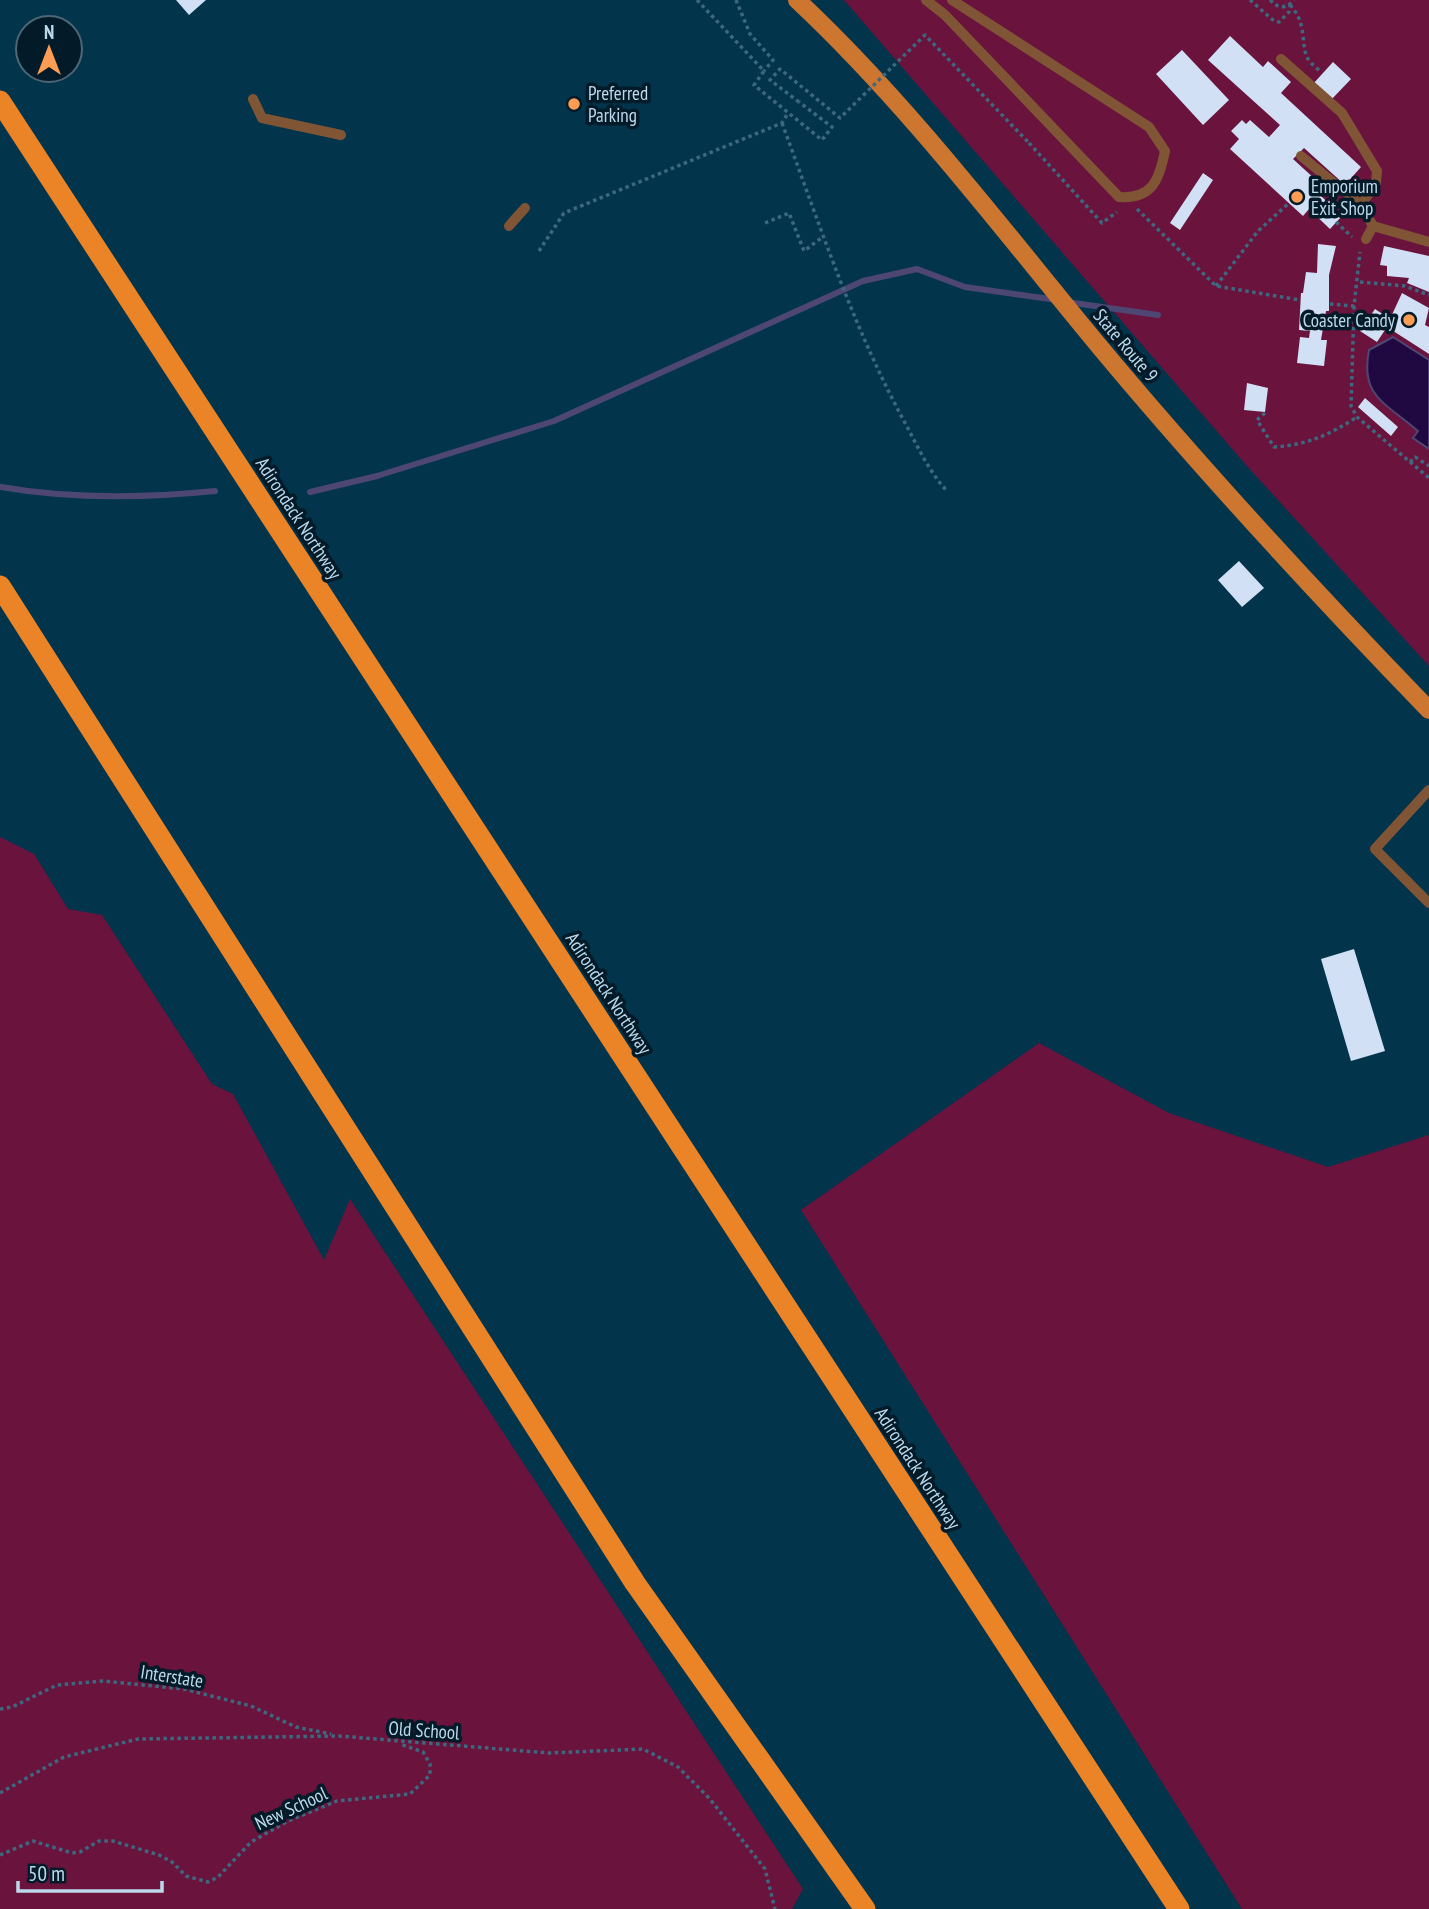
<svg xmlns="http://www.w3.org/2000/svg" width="1429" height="1909" font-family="'PT Sans Narrow',sans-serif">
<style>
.green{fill:#69133d}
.water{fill:#1f0940;stroke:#4e4774;stroke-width:2}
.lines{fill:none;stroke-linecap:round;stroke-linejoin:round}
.stream{stroke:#4e4774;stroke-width:6}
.building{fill:#d1e0f5}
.path{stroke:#3d687f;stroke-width:3.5;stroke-dasharray:3.5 3.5;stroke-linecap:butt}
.service{stroke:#805536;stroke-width:10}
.primary{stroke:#cd762f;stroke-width:18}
.motorway{stroke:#eb8327;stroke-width:21}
.path-bridge{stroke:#3d687f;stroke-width:3.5;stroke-dasharray:3.5 3.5;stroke-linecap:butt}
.poi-dot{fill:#fd9d54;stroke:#031b28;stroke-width:2.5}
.labels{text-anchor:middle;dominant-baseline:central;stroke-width:7;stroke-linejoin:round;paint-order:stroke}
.poi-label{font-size:19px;fill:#bcd9ec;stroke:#031b28;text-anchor:start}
.street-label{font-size:19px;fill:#bcd9ec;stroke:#031b28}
</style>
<rect width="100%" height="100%" fill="#02344c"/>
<path class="green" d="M844 0H1429V666L1246 465Z
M0 837 34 854 68 909 102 915 212 1084 233 1094 324 1260 350 1199 803 1889 792 1909H0Z
M1039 1043 1169 1113 1328 1167 1429 1135V1909H1242L801 1210Z"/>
<path class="water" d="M1393 337 1429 360V449L1413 438 1418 431C1385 402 1360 397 1369 350Z"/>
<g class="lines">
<path class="stream" d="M1067 302 1158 315
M1 487C70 499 145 498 215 491
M310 492 377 476 554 421 863 281 917 269 965 287 1057 300"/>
</g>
<path class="building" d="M176 0H206L189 15Z
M1230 36 1263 67 1268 61 1291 82 1281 93 1361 167 1345 185 1304 148 1293 159 1327 190 1321 196 1342 216 1330 229 1309 209 1303 216 1230 149 1239 139 1231 131 1242 120 1246 124 1250 120 1269 137 1280 125 1208 60Z
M1182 50 1229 100 1203 125 1156 74Z
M1333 62 1351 79 1331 100 1313 84Z
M1203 173 1213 180 1180 230 1170 223Z
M1318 244 1336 246 1329 275V311H1326L1321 340H1327L1324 366 1297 363 1300 337 1309 338 1310 331 1299 330 1301 293H1303L1306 272 1317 273Z
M1384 246 1429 256V292L1407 283 1409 278 1387 276V266L1380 265Z
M1402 293 1429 308 1425 325 1429 327V354L1387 327 1377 342 1360 331 1375 309 1390 319Z
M1247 383 1268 388 1265 412 1244 410Z
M1365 398 1398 427 1391 436 1358 407Z
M1239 561 1264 588 1242 607 1218 580Z
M1354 949 1385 1051 1351 1061 1321 959Z"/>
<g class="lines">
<path class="path" d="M697 0 764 71 754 85 822 140 832 127 799 102
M736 0 750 34 773 60 764 71
M1250 0 1274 21 1279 22 1289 12 1290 5
M1270 0C1278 8 1285 10 1294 0
M1290 5C1308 24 1300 45 1308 59 1311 64 1317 68 1321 72
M782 123C819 223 853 327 904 421 917 445 928 470 946 490
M1029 143 1102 223 1117 212
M1137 209 1216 286 1300 300
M1336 222 1352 237
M765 223 789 213 804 251 824 236
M539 251 564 213 782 123 788 113
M1360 282 1405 286 1429 295
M1216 286 1258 231 1289 203
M1330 304 1354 306 1360 252
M1354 306 1351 406 1357 417 1429 478
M1265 413 1257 420 1274 447C1307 445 1329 435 1357 417
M1410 462 1415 457 1429 466
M0 1709 12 1707 57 1685 103 1681 184 1689 251 1706 296 1727 331 1734
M0 1793 64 1757 138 1739 339 1736 549 1753 643 1749 678 1767 709 1798 765 1869 775 1909
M0 1855 33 1841 72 1853 80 1852 99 1841H113L159 1855 172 1862 186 1876 208 1882 218 1877 251 1842 288 1821 337 1801 410 1794 430 1775V1764L423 1752 400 1744"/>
<path class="service" d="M926 0 945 15 1119 197C1152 199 1159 181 1165 151L1149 127 952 0
M1281 59 1342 113 1377 171 1376 183 1361 205 1373 226 1429 242
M253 99 262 118 341 135
M1301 156 1361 205
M509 226 525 208
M1366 239 1373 226
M1429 790 1375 849 1429 903"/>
<path class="primary" d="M797 0C908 104 1002 229 1099 346 1204 472 1315 592 1429 710"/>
<path class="motorway" d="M0 101 1179 1909
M0 586 635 1583 865 1909"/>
<path class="path-bridge" d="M799 102 770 80 780 69 840 118 925 35 1029 143"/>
</g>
<g class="poi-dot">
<circle cx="574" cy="104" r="7"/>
<circle cx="1297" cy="197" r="7"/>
<circle cx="1409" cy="320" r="7"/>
</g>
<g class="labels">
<g class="poi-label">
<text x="588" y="93">Preferred<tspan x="588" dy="22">Parking</tspan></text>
<text x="1311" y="186">Emporium<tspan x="1311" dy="22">Exit Shop</tspan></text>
<text x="1395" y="320" text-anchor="end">Coaster Candy</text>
</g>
<g class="street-label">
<text transform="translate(1126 345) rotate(50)">State Route 9</text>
<text transform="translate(299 518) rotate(57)">Adirondack Northway</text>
<text transform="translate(609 993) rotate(57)">Adirondack Northway</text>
<text transform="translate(918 1468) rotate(57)">Adirondack Northway</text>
<text transform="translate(172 1676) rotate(9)">Interstate</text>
<text transform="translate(424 1730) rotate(4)">Old School</text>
<text transform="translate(291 1808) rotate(-25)">New School</text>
</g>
</g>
<g transform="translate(49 49)"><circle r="33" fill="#031b28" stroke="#4d6776" stroke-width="2"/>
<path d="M0-5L12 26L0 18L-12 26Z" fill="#fd9d54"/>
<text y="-10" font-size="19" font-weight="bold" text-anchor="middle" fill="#bcd9ec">N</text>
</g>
<path d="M18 1881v10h144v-10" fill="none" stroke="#bcd9ec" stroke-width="3.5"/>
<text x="28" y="1881" font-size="21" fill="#bcd9ec" stroke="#031b28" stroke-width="5" paint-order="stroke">50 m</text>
</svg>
